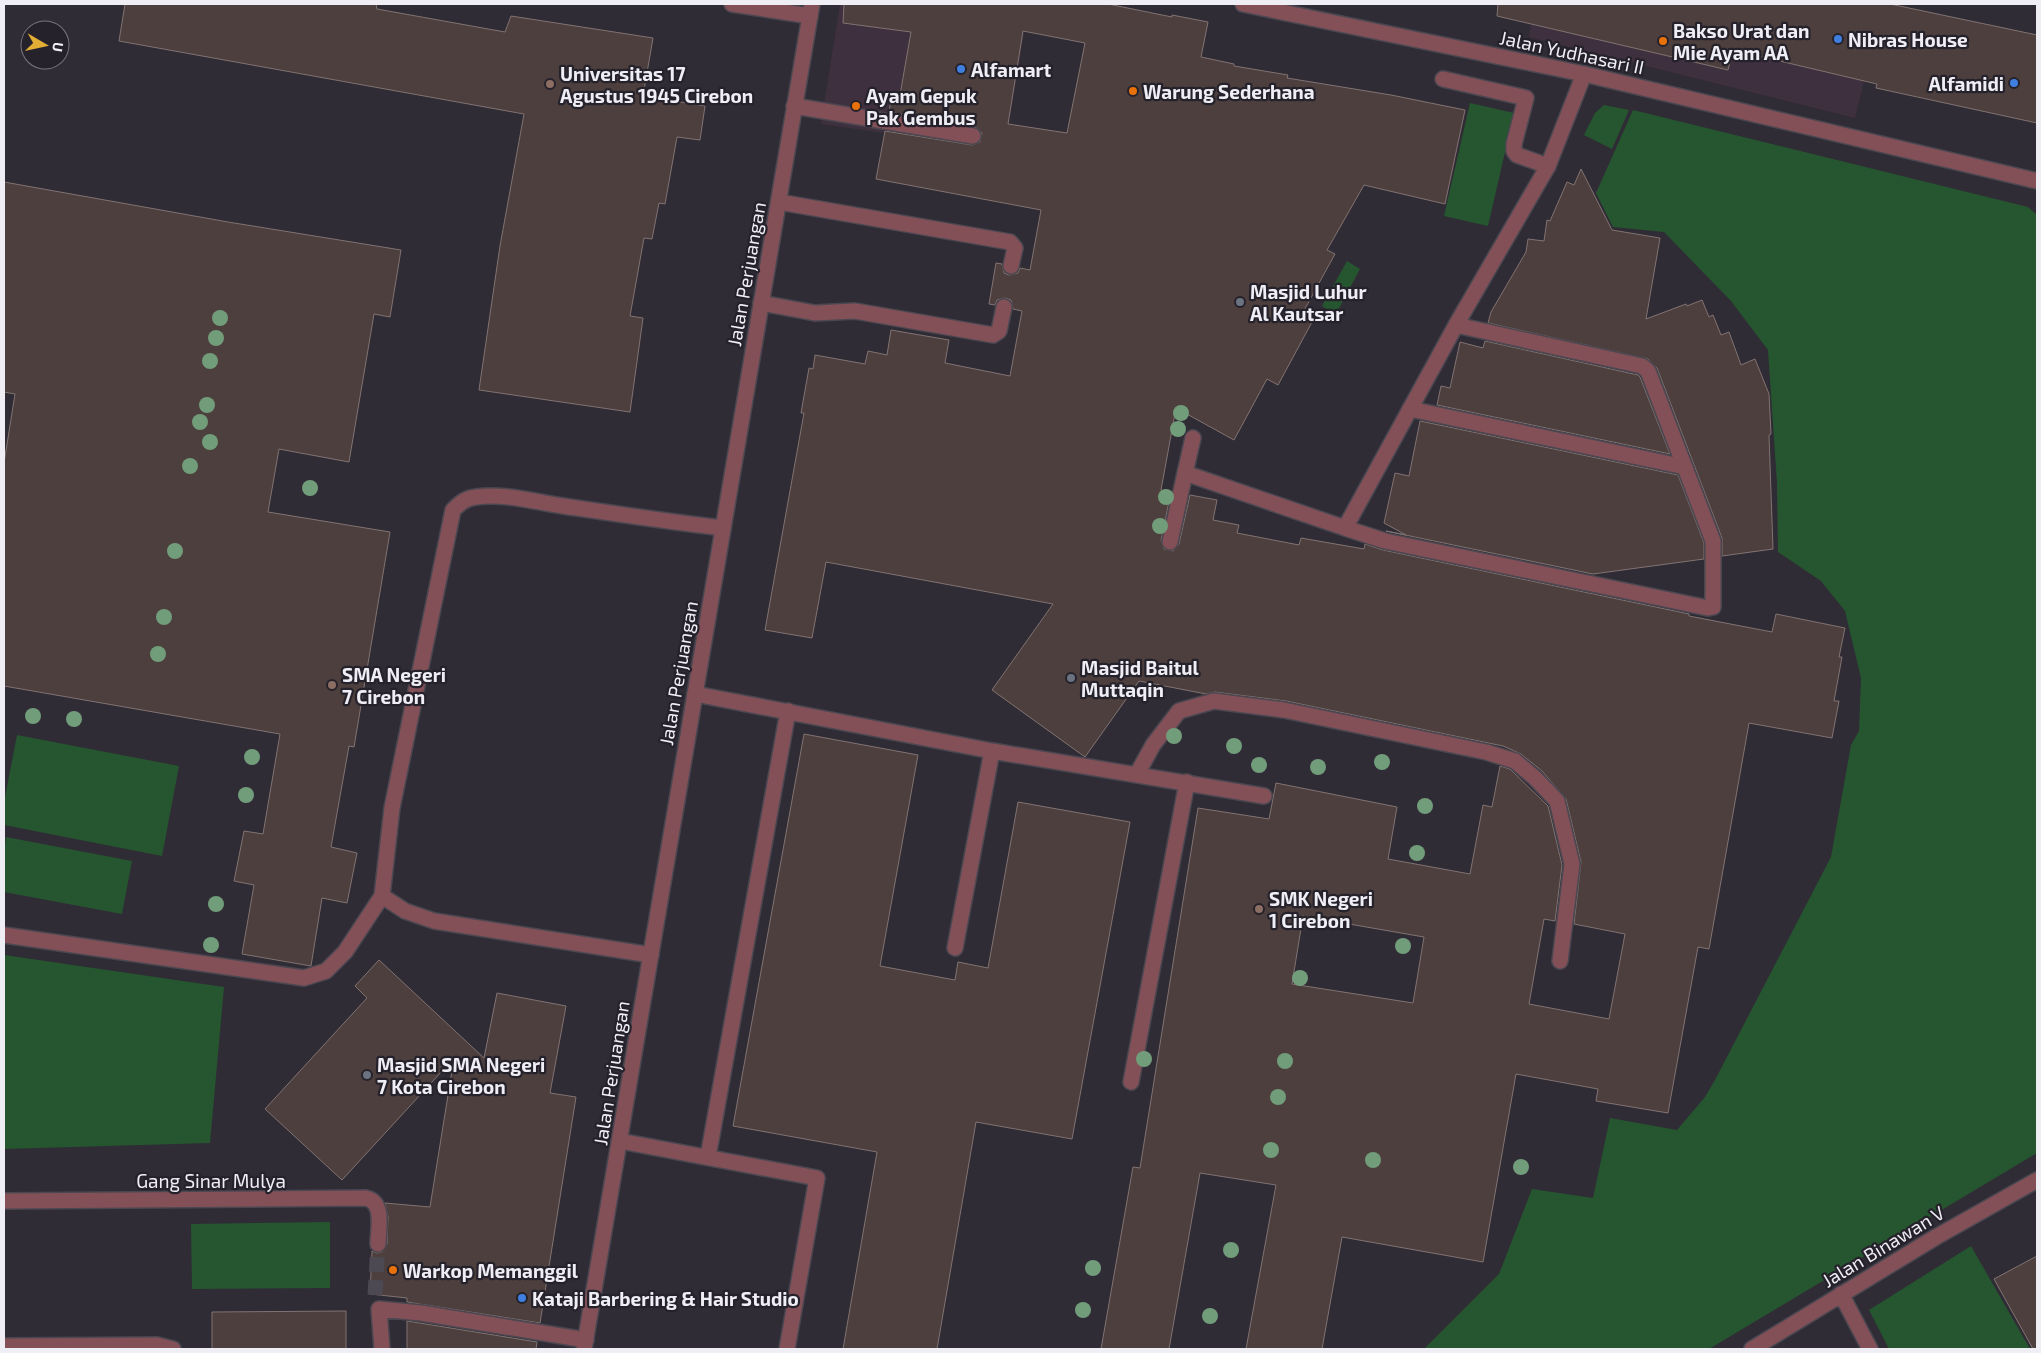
<svg xmlns="http://www.w3.org/2000/svg" width="2041" height="1353" font-family="'Exo 2',sans-serif">
<style>
.commercial{fill:#3e303e}
.green{fill:#26562f}
.building{fill:#4c3f3d;stroke:#827371;fill-rule:evenodd}
.lines{fill:none;stroke-linecap:round;stroke-linejoin:round}
.minor-tunnel{stroke:#4c4953;stroke-width:15;stroke-dasharray:15 8;stroke-linecap:butt}
.service-casing{stroke:#4a4751;stroke-width:18}
.minor-casing{stroke:#4a4751;stroke-width:18}
.tertiary-casing{stroke:#4a4751;stroke-width:18}
.service{stroke:#845057;stroke-width:15}
.minor{stroke:#845057;stroke-width:15}
.tertiary{stroke:#845057;stroke-width:15}
.tree{fill:#729d7b}
.shop-dot{fill:#3f7fe0;stroke:#25222c;stroke-width:2}
.food-dot{fill:#e8710a;stroke:#25222c;stroke-width:2}
.education-dot{fill:#8d6e63;stroke:#25222c;stroke-width:2}
.worship-dot{fill:#6b7280;stroke:#25222c;stroke-width:2}
.labels{text-anchor:middle;dominant-baseline:central;stroke-width:4.5;stroke-linejoin:round;paint-order:stroke}
.poi-label{font-size:19px;font-weight:bold;fill:#f0eef5;stroke:#25222c;text-anchor:start}
.street-label{font-size:19px;fill:#f0eef5;stroke:#25222c}
</style>
<rect width="100%" height="100%" fill="#2f2c36"/>
<path class="commercial" d="M840 4 1024 33 1009 123 1067 133 1062 164 905 136 821 124Z
M1517 4H1635L1725 39 1737 4H1883L1855 118 1529 37 1531 23Z"/>
<path class="green" d="M1470 103 1514 113 1488 226 1444 216Z
M1604 105 1629 110 1612 149 1584 135 1595 113Z
M1633 110 2028 207 2037 215V1153L1709 1349H1424L1499 1274 1532 1189 1593 1198 1610 1118 1677 1130 1705 1097 1715 1080 1831 857 1851 745 1859 731 1861 678 1845 611 1821 581 1778 552 1777 483 1768 350 1731 301 1664 232 1613 227 1596 193Z
M1347 261 1360 269 1336 314 1322 306Z
M17 735 179 766 162 856 4 825V802Z
M6 837 132 861 122 914 4 892V851Z
M4 955 224 987 210 1143 4 1149Z
M330 1222V1288L192 1289 191 1224Z
M1971 1246 2030 1349H1889L1869 1310Z"/>
<path class="building" d="M125 4H376L377 9 505 32 511 16 653 38 643 96 705 106 700 140 677 137 665 204 659 203 652 239 644 238 630 316 643 318 630 412 479 390 500 246 524 114 119 41Z
M844 4H1108L1172 17V15L1208 22 1201 57 1234 64V66L1288 75 1287 78 1391 95 1465 110 1445 204 1364 185 1327 250 1335 254 1301 316 1312 322 1278 385 1267 379 1234 440 1176 408 1161 490 1171 492 1161 540 1164 549 1173 551 1179 544 1190 495 1217 500 1213 520 1239 525 1237 533 1299 545 1301 538 1364 549 1365 544 1383 550 1689 614V616L1772 632 1776 614 1845 628 1839 657H1842L1834 701H1839L1832 738 1749 723 1709 949 1698 947 1668 1113 1596 1101 1598 1089 1516 1074 1483 1262 1342 1237 1322 1349H1246L1276 1185 1200 1173 1169 1349H1101L1133 1167 1140 1168 1198 808 1269 819 1276 783 1397 807 1388 859 1470 874 1483 805 1492 807 1500 766 1510 769 1548 806 1562 865 1555 921 1544 919 1529 1004 1609 1019 1625 934 1574 924 1581 862 1566 799 1542 771 1521 754 1503 746 1286 701 1215 692 1206 694 1139 681 1085 757 992 690 1053 604 826 562 812 638 765 630 804 413H801L809 368 813 369 815 355 865 364 868 351 887 355 891 330 949 340 945 363 1010 376 1022 311 1013 309 1011 300 1005 298 997 300 995 305 989 304 996 263 1002 264 1004 273 1009 275 1018 273 1020 268 1030 270 1041 210 876 179 885 131 972 145 980 142 982 133 975 127 889 112 892 94 900 95 911 32 843 23ZM1023 31 1085 43 1067 133 1008 124ZM1303 916 1424 937 1413 1003 1292 984Z
M1498 4H1890L2037 35V123L1876 88 1877 84 1733 50 1728 70 1497 16Z
M1581 169 1612 230 1660 238 1646 319 1686 304 1687 306 1702 300 1709 317 1713 315 1721 335 1729 332 1741 365 1755 359 1769 394 1771 434 1769 435 1773 549 1722 556V538L1657 368 1648 359 1488 323 1491 312 1526 252 1528 239 1544 241 1547 220 1550 221 1567 182 1574 185Z
M4 182 228 222 401 250 390 317 374 314 349 462 279 449 268 512 390 532 354 747 349 746 331 847 357 853 347 903 322 898 311 966 242 954 254 885 234 881 244 831 263 834 280 734 4 686V463L15 394 4 392Z
M1485 341 1638 375 1640 377 1670 454 1437 405 1441 386 1450 388 1460 342 1483 348Z
M1420 421 1678 475 1704 543V559L1593 574 1386 531 1406 535 1384 523 1395 473 1409 476Z
M804 734 918 755 880 966 955 980 958 962 988 968 1018 802 1130 822 1072 1139 976 1122 937 1349H843L877 1152 733 1126Z
M379 960 484 1058 497 993 566 1006 550 1093 576 1097 540 1323 407 1302V1298L370 1294 372 1251 377 1253 382 1252 387 1244 388 1217 385 1203 430 1207 454 1058 342 1180 265 1109 367 998 355 986Z
M2037 1256V1349H2033L1994 1279Z
M346 1311V1349H212V1312Z
M407 1321 537 1342 536 1349H407Z"/>
<g class="lines">
<path class="minor-tunnel" d="M375 1295 378 1244"/>
<g class="service-casing">
<path id="service" d="M732 4 810 16
M1443 79 1526 98 1514 144V151L1517 155 1548 166
M794 106 973 136
M779 202 1010 242 1015 248 1011 266
M761 303 815 313 855 311 993 335 999 331 1004 307
M1410 409 1685 467
M695 694 992 751 1264 796
M1137 774 1153 745 1179 711 1214 701 1284 710 1486 752 1515 761 1535 778 1557 801 1572 864 1560 961
M382 896 405 911 434 921 651 955
M4 935 304 978 326 971 345 952 382 896 392 808 453 510C460 503 466 498 476 497 504 493 536 502 563 506 617 514 670 522 723 528
M955 948 992 751
M1131 1082 1187 782
M620 1141 817 1178 787 1349
M708 1157 788 711"/>
</g>
<g class="minor-casing">
<path id="minor" d="M1193 438 1185 473 1345 528 1456 325 1548 166 1584 74
M1345 528 1385 541 1708 608 1713 607V541L1648 371 1642 366 1456 325
M1170 542 1185 473
M4 1201 366 1198C385 1202 378 1230 378 1244
M1841 1294 1870 1349
M4 1346 157 1345 173 1349
M382 1349 379 1309 421 1313 586 1340
M1752 1349 1936 1237 2037 1180"/>
</g>
<g class="tertiary-casing">
<path id="tertiary" d="M1243 4 1584 74 2037 181
M584 1349 812 4"/>
</g>
<use href="#service" class="service"/>
<use href="#minor" class="minor"/>
<use href="#tertiary" class="tertiary"/>
</g>
<g class="tree">
<circle cx="220" cy="318" r="8"/>
<circle cx="216" cy="338" r="8"/>
<circle cx="210" cy="361" r="8"/>
<circle cx="207" cy="405" r="8"/>
<circle cx="1181" cy="413" r="8"/>
<circle cx="200" cy="422" r="8"/>
<circle cx="1178" cy="429" r="8"/>
<circle cx="210" cy="442" r="8"/>
<circle cx="190" cy="466" r="8"/>
<circle cx="310" cy="488" r="8"/>
<circle cx="1166" cy="497" r="8"/>
<circle cx="1160" cy="526" r="8"/>
<circle cx="175" cy="551" r="8"/>
<circle cx="164" cy="617" r="8"/>
<circle cx="158" cy="654" r="8"/>
<circle cx="33" cy="716" r="8"/>
<circle cx="74" cy="719" r="8"/>
<circle cx="1174" cy="736" r="8"/>
<circle cx="1234" cy="746" r="8"/>
<circle cx="252" cy="757" r="8"/>
<circle cx="1382" cy="762" r="8"/>
<circle cx="1259" cy="765" r="8"/>
<circle cx="1318" cy="767" r="8"/>
<circle cx="246" cy="795" r="8"/>
<circle cx="1425" cy="806" r="8"/>
<circle cx="1417" cy="853" r="8"/>
<circle cx="216" cy="904" r="8"/>
<circle cx="211" cy="945" r="8"/>
<circle cx="1403" cy="946" r="8"/>
<circle cx="1300" cy="978" r="8"/>
<circle cx="1144" cy="1059" r="8"/>
<circle cx="1285" cy="1061" r="8"/>
<circle cx="1278" cy="1097" r="8"/>
<circle cx="1271" cy="1150" r="8"/>
<circle cx="1373" cy="1160" r="8"/>
<circle cx="1521" cy="1167" r="8"/>
<circle cx="1231" cy="1250" r="8"/>
<circle cx="1093" cy="1268" r="8"/>
<circle cx="1083" cy="1310" r="8"/>
<circle cx="1210" cy="1316" r="8"/>
</g>
<g class="shop-dot">
<circle cx="1838" cy="39" r="5"/>
<circle cx="961" cy="69" r="5"/>
<circle cx="2014" cy="83" r="5"/>
<circle cx="522" cy="1298" r="5"/>
</g>
<g class="food-dot">
<circle cx="1663" cy="41" r="5"/>
<circle cx="1133" cy="91" r="5"/>
<circle cx="856" cy="106" r="5"/>
<circle cx="393" cy="1270" r="5"/>
</g>
<g class="education-dot">
<circle cx="550" cy="84" r="5"/>
<circle cx="332" cy="685" r="5"/>
<circle cx="1259" cy="909" r="5"/>
</g>
<g class="worship-dot">
<circle cx="1240" cy="302" r="5"/>
<circle cx="1071" cy="678" r="5"/>
<circle cx="367" cy="1075" r="5"/>
</g>
<g class="labels">
<g class="poi-label">
<text x="1673" y="30">Bakso Urat dan<tspan x="1673" dy="22">Mie Ayam AA</tspan></text>
<text x="1848" y="39">Nibras House</text>
<text x="971" y="69">Alfamart</text>
<text x="560" y="73">Universitas 17<tspan x="560" dy="22">Agustus 1945 Cirebon</tspan></text>
<text x="2004" y="83" text-anchor="end">Alfamidi</text>
<text x="1143" y="91">Warung Sederhana</text>
<text x="866" y="95">Ayam Gepuk<tspan x="866" dy="22">Pak Gembus</tspan></text>
<text x="1250" y="291">Masjid Luhur<tspan x="1250" dy="22">Al Kautsar</tspan></text>
<text x="1081" y="667">Masjid Baitul<tspan x="1081" dy="22">Muttaqin</tspan></text>
<text x="342" y="674">SMA Negeri<tspan x="342" dy="22">7 Cirebon</tspan></text>
<text x="1269" y="898">SMK Negeri<tspan x="1269" dy="22">1 Cirebon</tspan></text>
<text x="377" y="1064">Masjid SMA Negeri<tspan x="377" dy="22">7 Kota Cirebon</tspan></text>
<text x="403" y="1270">Warkop Memanggil</text>
<text x="532" y="1298">Kataji Barbering &amp; Hair Studio</text>
</g>
<g class="street-label">
<text transform="translate(1572 52) rotate(12)">Jalan Yudhasari II</text>
<text transform="translate(746 274) rotate(-80)">Jalan Perjuangan</text>
<text transform="translate(678 673) rotate(-80)">Jalan Perjuangan</text>
<text transform="translate(611 1073) rotate(-81)">Jalan Perjuangan</text>
<text x="211" y="1180">Gang Sinar Mulya</text>
<text transform="translate(1883 1246) rotate(-31)">Jalan Binawan V</text>
</g>
</g>
<rect width="2041" height="1353" fill="none" stroke="#f0eef5" stroke-width="10"/>
<g transform="translate(45 45) rotate(99)"><circle r="24" fill="#25222c" stroke="#76747c"/>
<path d="M0-4L9 19L0 12L-9 19Z" fill="#e3ae35"/>
<text y="-8" font-size="14" font-weight="bold" text-anchor="middle" fill="#f0eef5">U</text>
</g>
</svg>
